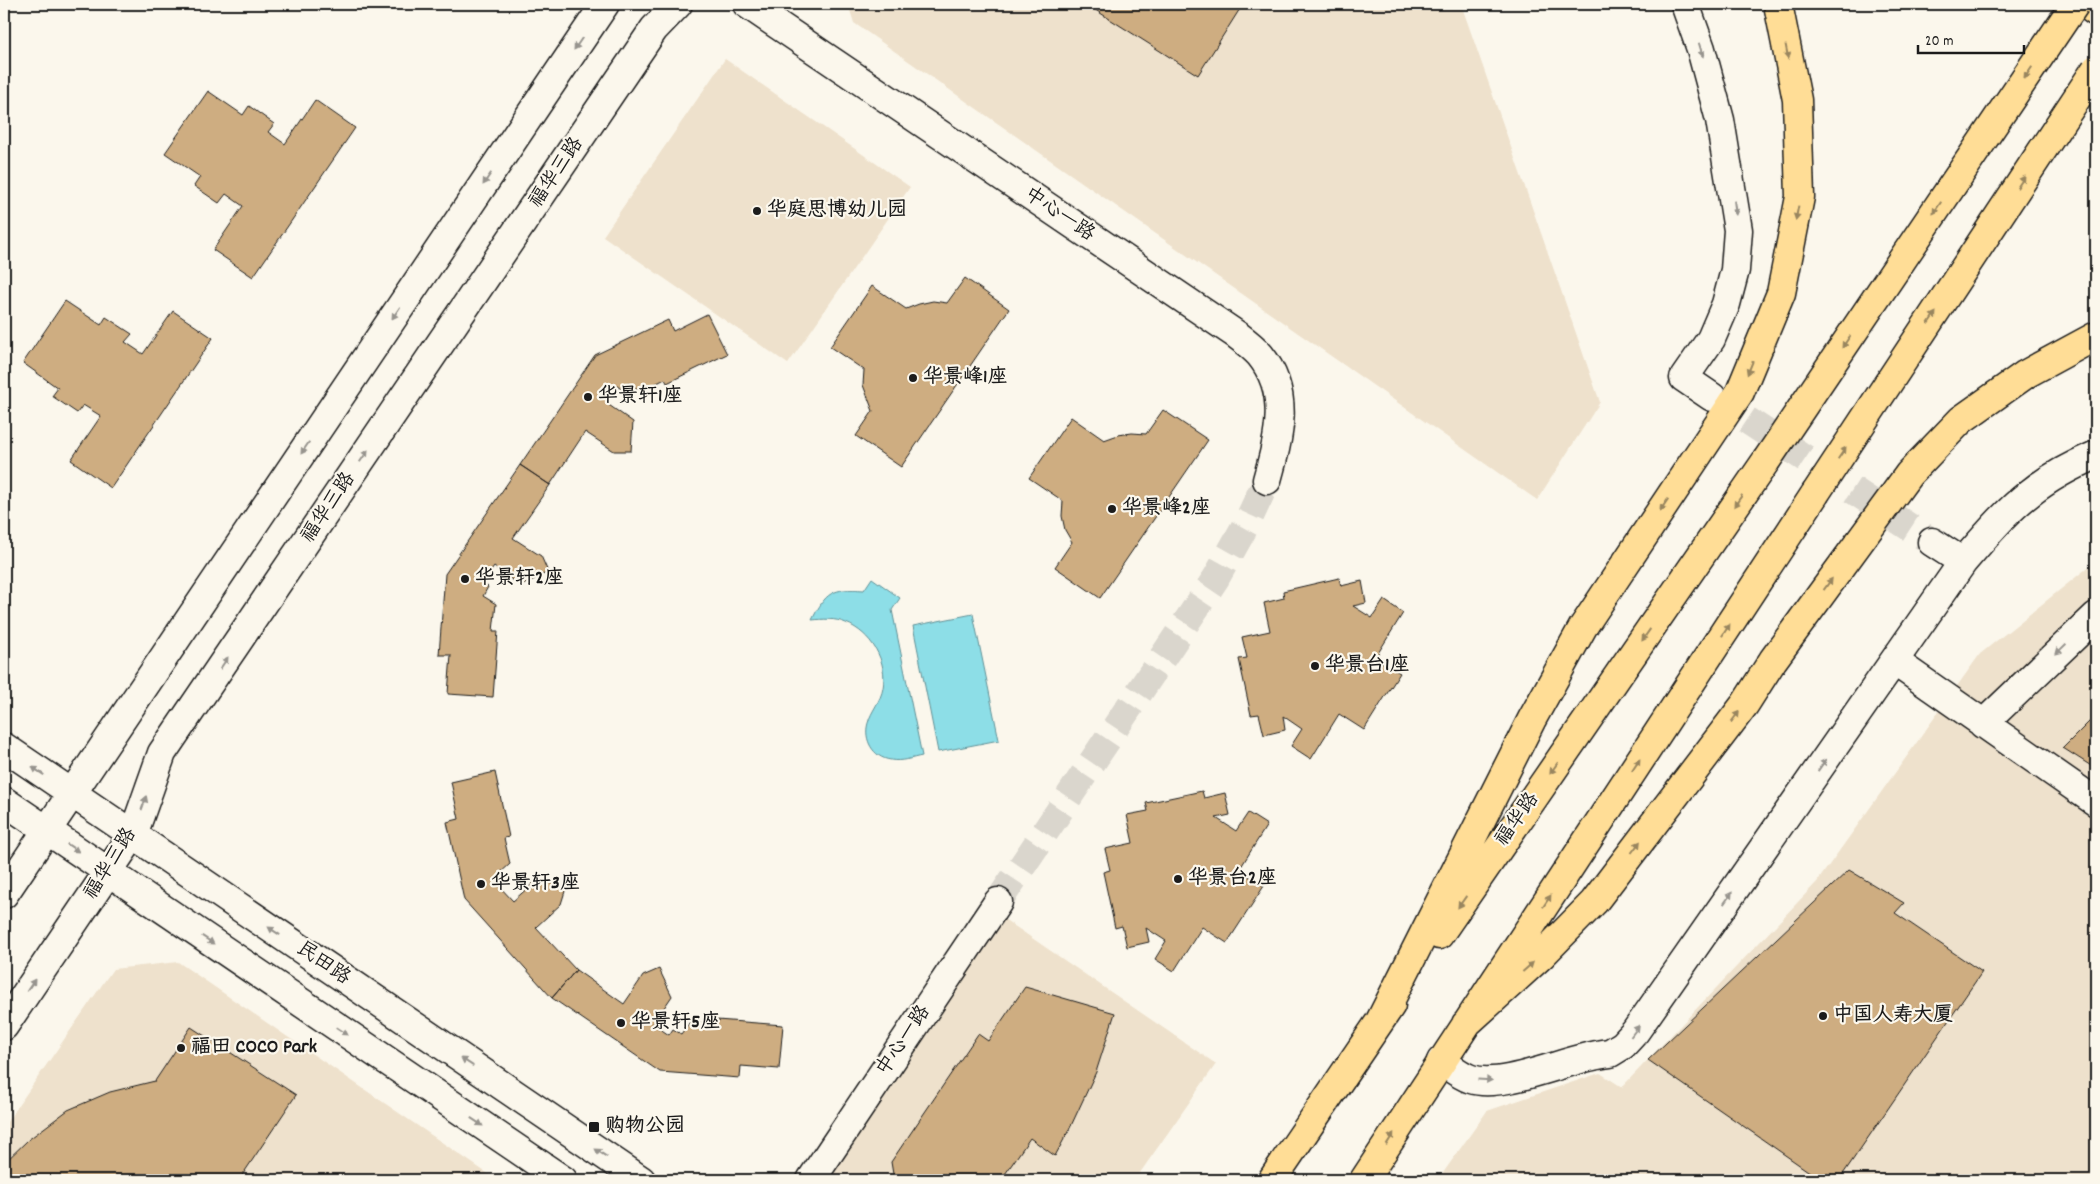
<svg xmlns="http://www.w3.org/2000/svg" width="2100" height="1184" font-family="Dekko,'LXGW WenKai TC',sans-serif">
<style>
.built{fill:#eee1cc}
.water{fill:#8ddee7;stroke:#609096}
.building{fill:#cead81;stroke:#1c1c1c}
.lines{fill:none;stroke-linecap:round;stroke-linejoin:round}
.minor-tunnel{stroke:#dad6cd;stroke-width:28;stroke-dasharray:28 14;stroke-linecap:butt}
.minor-casing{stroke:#1c1c1c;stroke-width:31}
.major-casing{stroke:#1c1c1c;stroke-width:31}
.minor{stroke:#fbf7ec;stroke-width:28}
.major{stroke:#ffdd96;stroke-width:28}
.major-bridge-casing{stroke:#1c1c1c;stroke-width:31;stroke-linecap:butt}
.major-bridge{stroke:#ffdd96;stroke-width:28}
.oneway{fill:#97948e}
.oneway2{fill:#99865f}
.poi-dot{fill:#1c1c1c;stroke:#fbf7ec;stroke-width:2}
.labels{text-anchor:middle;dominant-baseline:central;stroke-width:4.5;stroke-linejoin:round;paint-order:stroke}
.street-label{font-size:20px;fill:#1c1c1c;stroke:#fbf7ec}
.poi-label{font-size:20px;font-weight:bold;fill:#1c1c1c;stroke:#fbf7ec;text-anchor:start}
</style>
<rect width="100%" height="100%" fill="#fbf7ec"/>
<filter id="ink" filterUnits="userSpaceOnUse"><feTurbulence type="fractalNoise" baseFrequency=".02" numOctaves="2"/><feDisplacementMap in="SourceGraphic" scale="10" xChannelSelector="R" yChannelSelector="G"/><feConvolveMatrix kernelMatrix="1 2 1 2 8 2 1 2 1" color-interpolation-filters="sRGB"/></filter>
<g filter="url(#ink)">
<path class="built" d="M848 4H1461L1600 402 1537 500 854 23Z
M725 59 910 187 788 364 603 236Z
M2096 561V1180H1438L1487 1111 1600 1073 1622 1087 1817 882 1980 654Z
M1004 919 1216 1064 1135 1180H826Z
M178 962 497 1180H4V1126L113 969Z"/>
<path class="water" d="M872 578 900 598 892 610 922 756C912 758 901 762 891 760 873 758 863 739 868 723 871 711 881 701 883 688 888 661 871 633 846 623 835 618 823 619 812 620 826 592 832 588 864 590Z
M973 614 999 740 938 752 913 626Z"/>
<path class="building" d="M1086 4H1243L1198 75Z
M208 91 243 115 249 106 274 124 268 132 285 144 315 100 355 128 253 277 213 250 243 206 226 194 219 203 194 186 200 177 165 153Z
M965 278 1009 309 901 467 856 436 873 411 863 385 864 370 830 347 872 286 906 309 919 304 933 301 947 303Z
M65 301 101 325 106 317 132 334 125 342 143 354 173 311 213 338 111 488 71 460 101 416 83 405 77 413 52 396 58 388 23 363Z
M707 314 727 354 667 383 665 379 641 391 628 383 623 390 617 386 606 403 633 422 631 451H614L585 432 550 485 520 465 595 355 668 320 673 331Z
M1163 410 1208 440 1100 598 1055 567 1072 542 1065 530 1062 516 1063 501 1029 478 1071 417 1104 440 1118 435 1132 433 1146 434Z
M520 465 550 485 513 538 541 556 548 572 521 586 494 567 482 583 488 587 483 596 496 604 493 631H498L493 697 448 694 451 655H439L445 574Z
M1339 578 1341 586 1362 581 1366 603 1353 606 1372 618 1384 600 1403 613 1375 658 1400 673 1364 730 1339 714 1311 759 1291 746 1302 729 1283 716 1285 730 1264 735 1259 714 1251 715 1239 659 1247 658 1242 637 1270 631 1264 603 1284 598 1283 591Z
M2096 715V769L2063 748Z
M495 772 509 837 504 838 510 864 499 874 505 881 499 886 513 901 538 879 566 888 561 904 536 927 576 970 552 998 464 900 447 822 459 819 451 782Z
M1202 791 1204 798 1225 793 1230 815 1216 818 1236 831 1248 813 1267 825 1239 870 1264 886 1227 943 1202 927 1174 971 1155 959 1166 941 1146 928 1149 942 1127 947 1122 926 1115 928 1103 872 1110 870 1105 849 1133 843 1127 815 1148 811 1146 803Z
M1849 870 1904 903 1895 913 1982 972 1839 1180H1821L1648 1060Z
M659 969 672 996 653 1024 669 1035 673 1029 681 1034 690 1022 717 1024V1020L783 1025 779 1069 741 1066 740 1078 660 1072 552 998 576 970 624 1004 643 976Z
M1025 987 1115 1013 1096 1072 1070 1128 1055 1156 1030 1138 1001 1180H894L891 1162 978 1034 988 1041Z
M191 1027 296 1095 239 1180H4V1163L28 1140 68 1110 110 1092 155 1081Z"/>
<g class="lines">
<path class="minor-tunnel" d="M1712 397 1932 542
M998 902 1216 578 1248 521 1267 480"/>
<g class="minor-casing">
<path id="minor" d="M747 4 1237 335C1245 341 1254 348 1260 355 1291 393 1279 437 1267 480
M1685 4 1701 49 1720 120 1738 230 1735 270 1726 304 1711 339 1684 378 1712 397
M1932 542 1963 562
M1894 661 2096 802
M1983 724 2096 616
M4 747 641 1180
M4 801 563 1180
M4 894 605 4
M4 1026 133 835 162 753 654 29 678 4
M1441 1061C1450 1067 1461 1076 1471 1079 1505 1090 1572 1056 1610 1053L1623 1045 1635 1032 1963 562C1984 538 2004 513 2030 493 2050 477 2073 465 2096 455
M811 1180 998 902"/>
</g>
<g class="major-casing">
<path id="major" d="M2085 4 2096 12
M1439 935 1766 461
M1380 1021 1532 719 1583 627 1740 392 1781 293 1800 197 1797 100 1778 4
M1466 1024 1542 955 1594 902 1745 704 1773 660 1909 474 1961 420 2026 374 2096 336
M1272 1180 1391 1005
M1364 1180 1815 494"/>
</g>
<use href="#minor" class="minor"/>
<use href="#major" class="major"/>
<g class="major-bridge-casing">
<path id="major-bridge" d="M1766 461 2075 4
M1815 494 2096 69"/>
</g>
<use href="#major-bridge" class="major-bridge"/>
</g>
<defs><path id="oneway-solid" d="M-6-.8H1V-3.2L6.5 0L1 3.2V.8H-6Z" transform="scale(1.25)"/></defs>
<g class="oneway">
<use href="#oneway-solid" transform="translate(578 44) rotate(124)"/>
<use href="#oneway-solid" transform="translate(1701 50) rotate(73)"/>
<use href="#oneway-solid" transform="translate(487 179) rotate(124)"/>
<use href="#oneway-solid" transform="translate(1735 208) rotate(83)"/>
<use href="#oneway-solid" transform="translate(396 313) rotate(124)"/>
<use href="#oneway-solid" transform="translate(305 448) rotate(124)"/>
<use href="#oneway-solid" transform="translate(364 456) rotate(-56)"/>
<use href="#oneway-solid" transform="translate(2061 649) rotate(136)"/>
<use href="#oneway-solid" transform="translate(224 663) rotate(-56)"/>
<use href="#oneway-solid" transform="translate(1822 765) rotate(-55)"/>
<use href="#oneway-solid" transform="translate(38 771) rotate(-146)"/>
<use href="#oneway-solid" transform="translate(144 803) rotate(-70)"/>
<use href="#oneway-solid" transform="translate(73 848) rotate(34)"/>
<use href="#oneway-solid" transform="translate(1728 898) rotate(-55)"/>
<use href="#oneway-solid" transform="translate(274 931) rotate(-146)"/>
<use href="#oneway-solid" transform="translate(208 940) rotate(34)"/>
<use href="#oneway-solid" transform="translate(31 985) rotate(-56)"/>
<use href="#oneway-solid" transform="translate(342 1031) rotate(34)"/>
<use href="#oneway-solid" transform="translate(1635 1031) rotate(-53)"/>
<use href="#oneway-solid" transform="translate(467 1062) rotate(-146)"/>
<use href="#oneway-solid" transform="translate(1485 1080) rotate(3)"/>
<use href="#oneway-solid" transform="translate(477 1122) rotate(34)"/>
<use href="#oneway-solid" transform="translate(601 1153) rotate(-146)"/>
</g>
<g class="oneway2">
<use href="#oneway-solid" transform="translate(1787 52) rotate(79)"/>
<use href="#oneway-solid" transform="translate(2028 73) rotate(124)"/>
<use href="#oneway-solid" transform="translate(2021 182) rotate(-56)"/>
<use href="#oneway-solid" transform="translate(1937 208) rotate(124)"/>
<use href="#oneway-solid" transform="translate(1797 213) rotate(101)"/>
<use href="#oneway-solid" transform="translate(1932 318) rotate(-56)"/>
<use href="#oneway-solid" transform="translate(1846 342) rotate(124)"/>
<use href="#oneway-solid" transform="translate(1750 368) rotate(112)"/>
<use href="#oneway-solid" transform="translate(1842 453) rotate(-56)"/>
<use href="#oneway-solid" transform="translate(1738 501) rotate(125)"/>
<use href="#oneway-solid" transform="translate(1664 505) rotate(124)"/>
<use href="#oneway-solid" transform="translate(1828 584) rotate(-54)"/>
<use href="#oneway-solid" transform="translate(1726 630) rotate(-57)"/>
<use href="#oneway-solid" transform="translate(1646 635) rotate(125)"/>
<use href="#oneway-solid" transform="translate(1735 717) rotate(-53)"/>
<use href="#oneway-solid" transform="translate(1636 765) rotate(-57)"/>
<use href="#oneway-solid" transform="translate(1554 768) rotate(125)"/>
<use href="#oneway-solid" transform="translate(1636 847) rotate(-53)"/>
<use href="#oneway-solid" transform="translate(1547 901) rotate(-57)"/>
<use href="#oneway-solid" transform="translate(1462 902) rotate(125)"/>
<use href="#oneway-solid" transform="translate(1528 967) rotate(-42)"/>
<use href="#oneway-solid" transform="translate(1390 1139) rotate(-58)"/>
</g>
</g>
<g class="poi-dot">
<circle cx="757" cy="211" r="5"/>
<circle cx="913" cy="378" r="5"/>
<circle cx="588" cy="397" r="5"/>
<circle cx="1112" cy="509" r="5"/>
<circle cx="465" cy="579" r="5"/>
<circle cx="1315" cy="666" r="5"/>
<circle cx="1178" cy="879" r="5"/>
<circle cx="481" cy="884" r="5"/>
<circle cx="1823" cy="1016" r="5"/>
<circle cx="621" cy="1023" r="5"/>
<circle cx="181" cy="1048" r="5"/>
<rect x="588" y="1121" width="12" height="12" rx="2.5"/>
</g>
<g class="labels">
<g class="street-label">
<text transform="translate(557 173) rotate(-56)">福华三路</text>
<text transform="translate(1059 215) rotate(34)">中心一路</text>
<text transform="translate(329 508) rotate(-56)">福华三路</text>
<text transform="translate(1518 820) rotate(-55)">福华路</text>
<text transform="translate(111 864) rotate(-58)">福华三路</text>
<text transform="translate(323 964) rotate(34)">民田路</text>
<text transform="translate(904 1041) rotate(-56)">中心一路</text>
</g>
<g class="poi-label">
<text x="767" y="211">华庭思博幼儿园</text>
<text x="923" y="378">华景峰1座</text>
<text x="598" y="397">华景轩1座</text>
<text x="1122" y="509">华景峰2座</text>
<text x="475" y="579">华景轩2座</text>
<text x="1325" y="666">华景台1座</text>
<text x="1188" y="879">华景台2座</text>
<text x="491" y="884">华景轩3座</text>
<text x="1833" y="1016">中国人寿大厦</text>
<text x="631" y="1023">华景轩5座</text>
<text x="191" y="1048">福田 COCO Park</text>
<text x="605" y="1127">购物公园</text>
</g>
</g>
<rect width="2100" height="1184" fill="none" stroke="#fbf7ec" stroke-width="20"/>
<rect x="10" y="10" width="2080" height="1164" fill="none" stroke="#1c1c1c" stroke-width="2" filter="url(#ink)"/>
<path d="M1918 45v8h106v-8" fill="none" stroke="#1c1c1c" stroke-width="2.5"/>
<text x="1925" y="45" font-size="15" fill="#1c1c1c" stroke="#fbf7ec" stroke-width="4" paint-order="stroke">20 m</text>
</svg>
